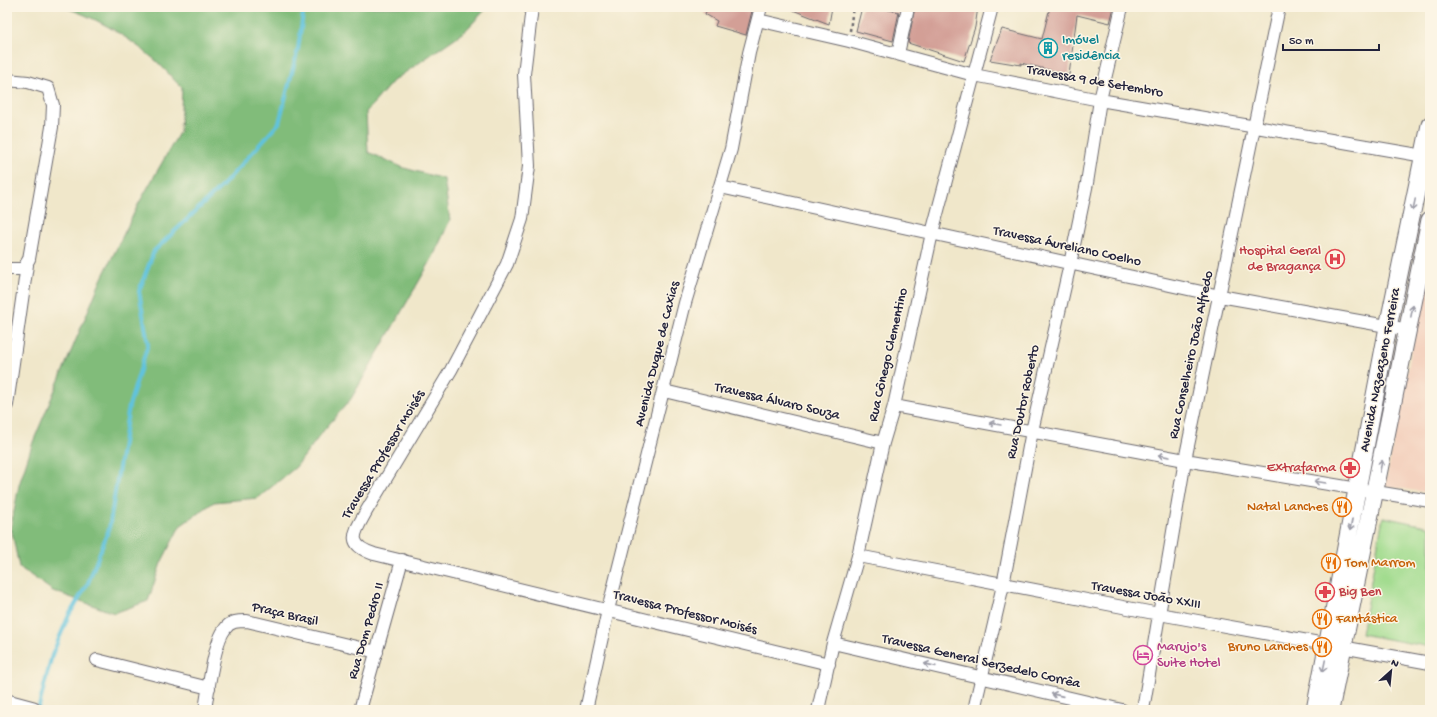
<svg xmlns="http://www.w3.org/2000/svg" width="1437" height="717" font-family="'Gochi Hand',sans-serif">
<style>
.built{fill:#f4d3c0}
.green{fill:#a2dc8f;stroke:#627f65}
.forest{fill:#81bc7a;stroke:#526f5a}
.lines{fill:none;stroke-linecap:round;stroke-linejoin:round}
.stream{stroke:#60c3de;stroke-width:4}
.building{fill:#d39f96}
.street-casing{stroke:#6a676d;stroke-width:14}
.secondary-casing{stroke:#6a676d;stroke-width:19}
.path{stroke:#6a676d;stroke-width:2.5;stroke-dasharray:3 3;stroke-linecap:butt}
.street{stroke:#fff;stroke-width:12}
.secondary{stroke:#fff;stroke-width:17}
.oneway{stroke:#9c9ca7}
.labels{text-anchor:middle;dominant-baseline:central;stroke-width:3;stroke-linejoin:round;paint-order:stroke}
.culture-label{font-size:14px;fill:#0d838f;stroke:#fcf5e5;text-anchor:start}
.street-label{font-size:14px;fill:#22223b;stroke:#fcf5e5}
.health-label{font-size:14px;fill:#be3a42;stroke:#fcf5e5;text-anchor:end}
.food-label{font-size:14px;fill:#c56008;stroke:#fcf5e5;text-anchor:end}
.hotel-label{font-size:14px;fill:#b23c85;stroke:#fcf5e5;text-anchor:start}
</style>
<rect width="100%" height="100%" fill="#fcf5e5"/>
<filter id="ink" filterUnits="userSpaceOnUse"><feTurbulence type="fractalNoise" baseFrequency=".025" numOctaves="2"/><feDisplacementMap in="SourceGraphic" scale="8" xChannelSelector="R" yChannelSelector="G"/><feConvolveMatrix kernelMatrix="1 2 1 2 8 2 1 2 1" color-interpolation-filters="sRGB"/></filter>
<filter id="wash" filterUnits="userSpaceOnUse"><feTurbulence type="fractalNoise" baseFrequency=".012" numOctaves="4" result="noise"/><feDisplacementMap in="SourceGraphic" scale="16" xChannelSelector="R" yChannelSelector="G"/><feGaussianBlur stdDeviation="0.9" result="paint"/><feColorMatrix in="noise" values="0 0 0 0 0 0 0 0 0 0 0 0 0 0 0 0 0 1.4 0 .05"/><feComposite in="paint" operator="in"/></filter>
<g filter="url(#wash)">
<rect width="100%" height="100%" fill="#f0e7ca"/>
<path class="built" d="M1430 257V493L1385 486Z"/>
<path class="green" d="M1383 517 1430 527V647L1361 634Z"/>
<path class="forest" d="M62 7H488L465 31 393 81 366 112 368 152 404 168 444 179 450 220 433 257 351 399 324 430 296 467 258 498 214 502 180 526 161 563 148 601 114 613 53 591 19 567 11 527 19 485 33 442 101 280 139 203 180 131 182 88C171 77 161 64 149 55 125 35 92 15 62 7Z"/>
<g class="lines">
<path class="stream" d="M38 710 52 655 69 615 88 583 109 529 129 406 148 344 139 291 154 251 223 185 279 123 298 49 304 7"/>
</g>
<g id="blocks">
<path class="building" d="M708 7H753L746 35 715 26 717 21 705 14Z
M785 7H832L829 24Z
M862 7H875L899 12 893 41 856 31Z
M915 7H978L975 27 964 61 908 43Z
M1050 7H1114L1110 23 1077 15 1069 75 1021 63V65L990 60 1002 29 1042 39Z"/>
</g>
</g>
<g filter="url(#ink)">
<use href="#blocks" fill-opacity="0" stroke="#6a676d" stroke-width="1"/>
<g class="lines">
<g class="street-casing">
<path id="street" d="M532 7 524 74 529 166 522 219 507 264 451 370 367 510C355 532 344 544 374 554L829 664
M758 20 849 41 974 75 1100 100 1430 157
M898 54 908 7
M7 80 28 82 48 88 53 105 52 127 29 259 23 269H7
M720 187 1220 296 1409 330
M664 391 883 443
M7 405 27 265
M894 406 1185 460 1430 501
M858 556 1159 614 1430 663
M833 643 1122 710
M97 660 209 688
M205 710C208 691 214 642 225 629 230 621 238 621 247 621L377 652
M360 710 402 560
M586 710 608 610 685 303 731 149 749 53 761 7
M818 710 833 643 858 556 883 443 894 406 932 233 992 7
M974 710 1003 585 1032 431 1070 264 1087 183 1100 100 1122 7
M1143 710 1185 460 1279 7"/>
</g>
<g class="secondary-casing">
<path id="secondary" d="M7 703 33 710
M1315 710 1388 327 1430 125
M1330 710 1430 220"/>
</g>
<path class="path" d="M850 31 853 7"/>
<use href="#street" class="street"/>
<use href="#secondary" class="secondary"/>
</g>
<defs><path id="oneway-shaft" d="M-6 0H5M1.5-3L5.5 0L1.5 3" fill="none" stroke-width="1.6" stroke-linecap="round" stroke-linejoin="round"/></defs>
<g class="oneway">
<use href="#oneway-shaft" transform="translate(1414 205) rotate(102)"/>
<use href="#oneway-shaft" transform="translate(1412 311) rotate(-79)"/>
<use href="#oneway-shaft" transform="translate(995 424) rotate(-170)"/>
<use href="#oneway-shaft" transform="translate(1164 456) rotate(-169)"/>
<use href="#oneway-shaft" transform="translate(1381 466) rotate(-78)"/>
<use href="#oneway-shaft" transform="translate(1320 482) rotate(-171)"/>
<use href="#oneway-shaft" transform="translate(1351 525) rotate(101)"/>
<use href="#oneway-shaft" transform="translate(930 665) rotate(-167)"/>
<use href="#oneway-shaft" transform="translate(1324 666) rotate(102)"/>
<use href="#oneway-shaft" transform="translate(1057 695) rotate(-167)"/>
</g>
</g>
<defs>
<g id="building-ring" transform="scale(1)"><circle r="9.5" fill="#fcf5e5" stroke="#0f9aa8" stroke-width="1.5"/><path d="M-4-6H4V6H1V3H-1V6H-4ZM-2.5-4.3h1.7v1.8h-1.7ZM.8-4.3h1.7v1.8H.8ZM-2.5-1h1.7V.8h-1.7ZM.8-1h1.7V.8H.8Z" fill="#0f9aa8"/></g>
<g id="hospital-ring" transform="scale(1)"><circle r="9.5" fill="#fcf5e5" stroke="#e0444e" stroke-width="1.5"/><path d="M-5-5h3v3.5h4V-5h3V5h-3V1.5h-4V5h-3Z" fill="#e0444e"/></g>
<g id="pharmacy-ring" transform="scale(1)"><circle r="9.5" fill="#fcf5e5" stroke="#e0444e" stroke-width="1.5"/><path d="M-2-6h4v4h4v4h-4v4h-4v-4h-4v-4h4Z" fill="#e0444e"/></g>
<g id="restaurant-ring" transform="scale(1)"><circle r="9.5" fill="#fcf5e5" stroke="#e8710a" stroke-width="1.5"/><path d="M-5-6h1v4h1v-4h1v4h1v-4h1v5L-1.5 .5V6h-2V.5L-5-1ZM5-6V6H3V1.5H1.5Q1.5-4 5-6Z" fill="#e8710a"/></g>
<g id="hotel-ring" transform="scale(1)"><circle r="9.5" fill="#fcf5e5" stroke="#d1479c" stroke-width="1.5"/><path d="M-6-4.5h1.5V1H6V5H4.5V3h-9V5H-6ZM-4 0a1.8 1.8 0 1 1 3.6 0ZM.5 0V-2.5h3Q6-2.5 6 0Z" fill="#d1479c"/></g>
</defs>
<g fill-rule="evenodd">
<use href="#building-ring" x="1048" y="48"/>
<use href="#hospital-ring" x="1335" y="259"/>
<use href="#pharmacy-ring" x="1350" y="468"/>
<use href="#restaurant-ring" x="1342" y="507"/>
<use href="#restaurant-ring" x="1331" y="563"/>
<use href="#pharmacy-ring" x="1325" y="592"/>
<use href="#restaurant-ring" x="1322" y="619"/>
<use href="#restaurant-ring" x="1322" y="647"/>
<use href="#hotel-ring" x="1143" y="655"/>
</g>
<g class="labels">
<g class="culture-label">
<text x="1062" y="40">Imóvel<tspan x="1062" dy="16">residência</tspan></text>
</g>
<g class="street-label">
<text transform="translate(1095 82) rotate(10)">Travessa 9 de Setembro</text>
<text transform="translate(1067 247) rotate(12)">Travessa Áureliano Coelho</text>
<text transform="translate(658 354) rotate(-76)">Avenida Duque de Caxias</text>
<text transform="translate(889 355) rotate(-77)">Rua Cônego Clementino</text>
<text transform="translate(1192 355) rotate(-78)">Rua Conselheiro João Alfredo</text>
<text transform="translate(1381 370) rotate(-79)">Avenida Nazeazeno Ferreira</text>
<text transform="translate(777 402) rotate(13)">Travessa Álvaro Souza</text>
<text transform="translate(1024 402) rotate(-78)">Rua Doutor Roberto</text>
<text transform="translate(384 455) rotate(-59)">Travessa Professor Moisés</text>
<text transform="translate(1146 596) rotate(10)">Travessa João XXIII</text>
<text transform="translate(685 613) rotate(14)">Travessa Professor Moisés</text>
<text transform="translate(285 615) rotate(13)">Praça Brasil</text>
<text transform="translate(367 631) rotate(-74)">Rua Dom Pedro II</text>
<text transform="translate(981 662) rotate(13)">Travessa General Serzedelo Corrêa</text>
</g>
<g class="health-label">
<text x="1321" y="251">Hospital Geral<tspan x="1321" dy="16">de Bragança</tspan></text>
<text x="1336" y="468">Extrafarma</text>
<text x="1339" y="592" text-anchor="start">Big Ben</text>
</g>
<g class="food-label">
<text x="1328" y="507">Natal Lanches</text>
<text x="1345" y="563" text-anchor="start">Tom Marrom</text>
<text x="1336" y="619" text-anchor="start">Fantástica</text>
<text x="1308" y="647">Bruno Lanches</text>
</g>
<g class="hotel-label">
<text x="1157" y="647">Marujo's<tspan x="1157" dy="16">Suite Hotel</tspan></text>
</g>
</g>
<rect width="1437" height="717" fill="none" stroke="#fcf5e5" stroke-width="24"/>
<g transform="translate(1391 671) rotate(27)" stroke="#fcf5e5" stroke-width="3" paint-order="stroke">
<path d="M0-3L7 15L0 10L-7 15Z" fill="#22223b"/>
<text y="-6" font-size="11" font-weight="bold" text-anchor="middle" fill="#22223b">N</text>
</g>
<path d="M1283 44v6h96v-6" fill="none" stroke="#22223b" stroke-width="2"/>
<text x="1289" y="44" font-size="12" fill="#22223b" stroke="#fcf5e5" stroke-width="3" paint-order="stroke">50 m</text>
</svg>
